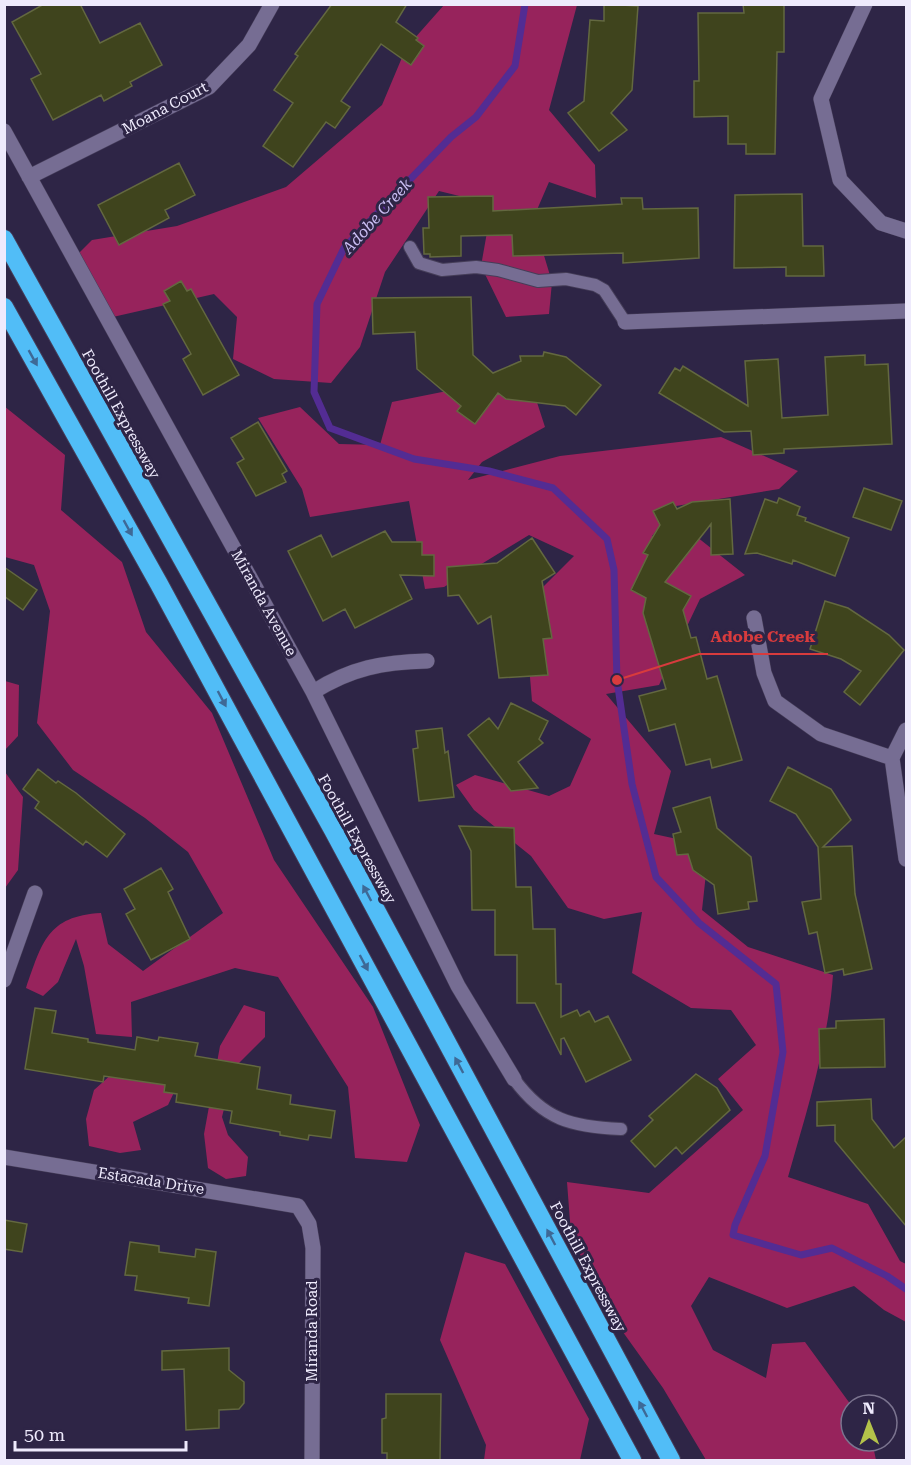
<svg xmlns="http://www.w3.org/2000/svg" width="911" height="1465" font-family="'Roboto Serif',serif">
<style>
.forest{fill:#97235c}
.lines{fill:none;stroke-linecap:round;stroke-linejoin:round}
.stream{stroke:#532c93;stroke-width:7}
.building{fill:#3f441d;stroke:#636840;stroke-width:1.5}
.lane-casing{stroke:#463e59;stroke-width:14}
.street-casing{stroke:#463e59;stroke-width:16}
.highway-casing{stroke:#463e59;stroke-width:20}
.lane{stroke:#766d93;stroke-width:12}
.street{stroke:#766d93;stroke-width:15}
.highway{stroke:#51bdf7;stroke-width:18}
.oneway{fill:#3e6996}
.labels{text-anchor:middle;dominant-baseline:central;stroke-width:6;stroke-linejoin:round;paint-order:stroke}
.street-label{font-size:15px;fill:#eeeafc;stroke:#2e2546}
.water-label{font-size:16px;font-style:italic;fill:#cabef3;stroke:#2e2546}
.leader{fill:none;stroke:#d83b3d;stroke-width:2}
.callout-dot{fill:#d83b3d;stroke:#2e2546;stroke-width:2}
.callout-label{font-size:16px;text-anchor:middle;font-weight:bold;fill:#d83b3d;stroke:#2e2546;stroke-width:6;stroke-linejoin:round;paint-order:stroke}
</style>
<rect width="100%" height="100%" fill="#2e2546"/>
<path class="forest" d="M444 5H577L549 110 595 165 596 198 549 182 533 219 552 282 549 314 506 317 481 266 492 204 439 191 385 272 360 347 331 383 274 379 233 359 237 317 214 294 104 319 74 258 92 240 177 226 286 187 382 105 406 48Z
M533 390 545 427 482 462 468 480 560 456 721 437 798 471 779 489 676 506 652 536 697 537 745 575 700 599 659 685 606 694 671 771 654 834 709 846 702 910 748 947 833 975C828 1045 807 1110 788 1177L868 1204 900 1261 906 1264V1322L884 1310 854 1286 787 1308 709 1277 691 1306 713 1350 766 1378 772 1344 805 1342 851 1405V1441H872L876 1460H706L663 1388 605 1307 571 1235 567 1182 649 1193 743 1110 718 1079 756 1045 731 1010 691 1008 632 973 642 912 604 919 568 908 531 856 474 810 456 785 475 775 549 796 570 786 591 739 532 701 524 606 574 556 529 535 444 587 425 589 409 501 310 517 302 489 258 418 300 407 339 444 380 445 392 402 442 392Z
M4 406 65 455 61 510 122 562 146 632 212 713 274 860 373 1007 420 1125 407 1162 355 1158 348 1087 278 977 235 968 131 1002 132 1037 96 1034 84 966 76 939 58 982 43 996 26 988C42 943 47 916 101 913L108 944 143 971 223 913 188 852 145 818 73 770 37 723 50 611 34 565 5 557Z
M5 681 19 685 18 736 5 750Z
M5 772 23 797 18 870 5 888Z
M244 1005 265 1012V1037L234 1068 222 1117 228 1135 248 1157 246 1176 226 1179 208 1168 204 1134 220 1046Z
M123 1064 179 1082 168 1105 133 1122 141 1150 120 1153 89 1146 86 1119 94 1090Z
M465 1252 505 1264 589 1419 580 1460H484L486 1445 440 1340Z"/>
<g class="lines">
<path class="stream" d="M525 4 515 66 476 117 451 137 344 248 317 304 314 392 330 428 414 459 489 471 553 488 607 539 614 570 617 680 632 784 656 877 699 923 776 984 783 1052 765 1156 735 1225 733 1235 801 1255 832 1248 887 1276 906 1289"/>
</g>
<path class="building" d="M44 4H80L100 43 140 23 162 65 130 82 132 86 104 101 101 95 53 120 31 79 41 74 12 22Z
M332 4H407L396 22 418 38 416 40 424 46 411 65 381 44 341 101 350 107 335 128 326 122 293 167 263 146 293 103 274 90 298 56 295 54Z
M604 4 638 6 632 90 611 113 627 130 599 151 568 113 584 101 590 20 604 21Z
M743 4H784V52H777L775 154H746V144H728V116L694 117V81H699L698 13H744Z
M179 163 195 195 165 210 169 218 119 245 98 205Z
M802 194 803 246H823L824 276H786V267L734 268 735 195Z
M493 196V211L622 204 621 198H642L643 209 698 208 699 258 623 263V253L513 256 512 235 461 236V256L430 257V254H424L423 228H429L428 197Z
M181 281 187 291 191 289 239 375 203 395 183 359 191 354 163 304 170 301 164 291Z
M471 297 473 355 493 373 521 361 520 356H543L544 352 566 357 601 385 576 415 565 406 506 399 498 393 475 424 457 411 461 406 417 369 415 332 373 334 372 298Z
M865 355V365L888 364 892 444 784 449V453L753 455 751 431 724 432 659 393 675 368 680 371 683 366 748 406 745 361 778 359 782 418 828 415 825 357Z
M258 422 287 471 282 474 286 482 256 496 237 463 244 459 231 438Z
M864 488 902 501 891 530 853 517Z
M779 498 800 507 797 515 806 518 805 521 849 538 835 576 793 560 792 564 757 553 745 554 765 499 777 503Z
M730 499 733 554 711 555V524L665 582 691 596 683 610 691 638 696 637 707 679 717 676 742 760 712 768 710 759 686 765 675 724 649 731 639 696 666 689 643 613 646 598 631 590 648 555 643 553 660 525 653 511 673 502 677 509 692 502Z
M385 531 392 542H422V555H434V576L400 575 412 599 355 628 345 609 323 621 288 551 321 535 332 557Z
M532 538 555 573 542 581 552 638 543 639 548 675 499 678 491 616 478 624 459 595 448 596 447 567 497 563Z
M4 567 37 590 23 610 4 596Z
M825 601 848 608 889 635 904 650 860 705 844 692 861 671 841 659 810 649Z
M511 703 548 721 539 739 543 743 518 762 538 788 511 791 468 735 489 718 498 729Z
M442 728 445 753 448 751 454 797 419 801 413 749 418 748 416 731Z
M788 767 831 789 851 820 823 847 852 846 855 894 872 969 844 975 843 969 825 973 817 932 809 934 802 902 821 899 818 847 796 814 770 801Z
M38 769 56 783 58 781 76 793 125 834 107 857 86 841 83 845 35 808 39 802 23 789Z
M710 797 717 828 751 857 757 901 748 902 749 909 718 914 714 885 693 870 688 854 677 855 673 834 681 832 673 808Z
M459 826 514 828 516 887H531L533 929H555L556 984H561V1017L577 1010 580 1016 589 1011 595 1022 608 1016 631 1060 586 1082 564 1038 561 1039V1055L535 1003H517V955H495V910H472L471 851Z
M161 868 173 889 168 892 190 939 151 960 126 914 135 909 124 889Z
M35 1008 56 1011 52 1033 88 1039V1042L135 1050 137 1037 158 1041 159 1037 198 1043 195 1056 260 1067 257 1089 291 1095 290 1104 335 1111 331 1138 309 1135 308 1140 280 1135V1132L230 1123 232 1111 176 1102 177 1094 164 1092 165 1085 104 1076 103 1082 25 1069Z
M884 1019 885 1067 820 1068 819 1029 836 1028V1021Z
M696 1074 717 1088 730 1110 682 1154 676 1147 655 1167 631 1141 653 1120 649 1116Z
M871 1099 872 1119 894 1148 906 1137V1226L835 1141V1125L817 1126V1102Z
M4 1220 27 1224 22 1252 4 1249Z
M130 1242 159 1246V1252L195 1257 196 1249 216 1252 209 1306 188 1303 189 1298 135 1290 137 1276 125 1275Z
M229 1348V1370L244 1382V1403L239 1409 219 1410V1428L186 1430 184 1369 162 1370V1351Z
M386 1394H441L440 1461H387V1453H382V1419L386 1418Z"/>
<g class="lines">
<g class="lane-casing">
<path id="lane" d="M410 247 419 263 442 270 476 267 498 270 538 281 566 279 595 285 604 290 625 322
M514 1079C544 1120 572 1127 621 1129"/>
</g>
<g class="street-casing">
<path id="street" d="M865 4 821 99 840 180 881 223 906 231
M4 131 313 692 458 986 514 1079
M29 177 209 87 249 45 272 4
M625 322 906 311
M754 618 764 673 775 701 821 734 892 758
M313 692C351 668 383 662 427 661
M906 730 892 758 906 859
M4 980 35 893
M4 1157 298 1206 309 1224 313 1248 312 1460"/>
</g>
<g class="highway-casing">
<path id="highway" d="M4 239 333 830 671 1460
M4 307 159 584 632 1460"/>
</g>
<use href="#lane" class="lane"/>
<use href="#street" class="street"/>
<use href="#highway" class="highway"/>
</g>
<defs><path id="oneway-solid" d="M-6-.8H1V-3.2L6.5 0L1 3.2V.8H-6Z" transform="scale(1.5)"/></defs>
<g class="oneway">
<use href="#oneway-solid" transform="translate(33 358) rotate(61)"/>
<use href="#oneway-solid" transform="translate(128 528) rotate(61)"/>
<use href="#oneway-solid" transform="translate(222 699) rotate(62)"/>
<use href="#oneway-solid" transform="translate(367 893) rotate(-118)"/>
<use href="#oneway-solid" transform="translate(364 963) rotate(62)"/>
<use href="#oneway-solid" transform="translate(459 1065) rotate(-118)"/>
<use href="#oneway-solid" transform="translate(551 1237) rotate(-118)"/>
<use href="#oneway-solid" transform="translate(643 1409) rotate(-118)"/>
</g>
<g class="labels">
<g class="street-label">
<text transform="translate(165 108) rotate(-28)">Moana Court</text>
<text transform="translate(121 414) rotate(61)">Foothill Expressway</text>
<text transform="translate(264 603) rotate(61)">Miranda Avenue</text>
<text transform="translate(357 839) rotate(61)">Foothill Expressway</text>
<text transform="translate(151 1181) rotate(9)">Estacada Drive</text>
<text transform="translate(588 1267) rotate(62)">Foothill Expressway</text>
<text transform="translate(312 1331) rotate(-90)">Miranda Road</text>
</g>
<g class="water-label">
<text transform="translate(377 216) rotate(-48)">Adobe Creek</text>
</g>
</g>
<path class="leader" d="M617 680L699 654H828"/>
<circle class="callout-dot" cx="617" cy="680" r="6"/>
<g class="callout-label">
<text x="763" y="642">Adobe Creek</text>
</g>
<rect width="911" height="1465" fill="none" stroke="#eeeafc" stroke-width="12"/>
<g transform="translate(869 1423) rotate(359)"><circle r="28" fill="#2e2546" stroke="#7b748f" stroke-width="1.5"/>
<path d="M0-4.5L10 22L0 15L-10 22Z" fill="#b4c24a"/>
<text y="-9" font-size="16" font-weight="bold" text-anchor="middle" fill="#eeeafc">N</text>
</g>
<path d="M15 1441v9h171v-9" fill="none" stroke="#eeeafc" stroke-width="3"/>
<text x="24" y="1441" font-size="18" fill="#eeeafc" stroke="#2e2546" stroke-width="4.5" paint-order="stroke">50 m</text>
</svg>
